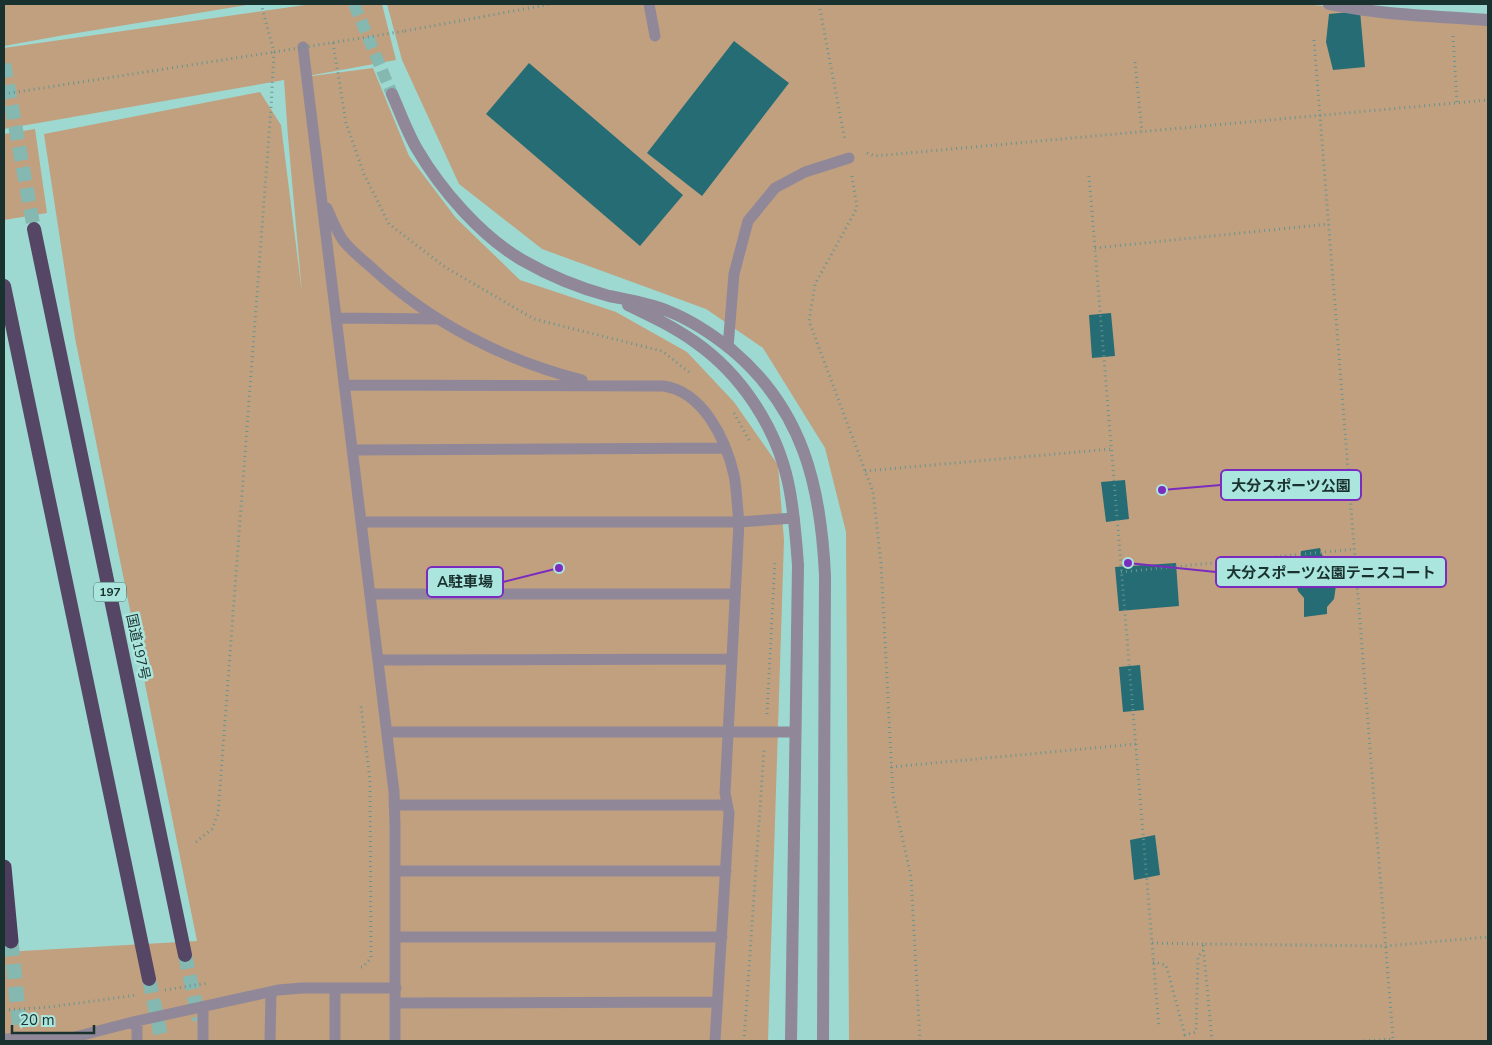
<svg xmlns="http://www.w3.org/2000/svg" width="1492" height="1045" font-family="'Nunito Sans','Noto Sans JP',sans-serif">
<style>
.green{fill:#c1a07f}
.building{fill:#266c75}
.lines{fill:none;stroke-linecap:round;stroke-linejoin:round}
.tertiary-tunnel{stroke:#84b8b1;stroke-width:12;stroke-dasharray:12 6;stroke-linecap:butt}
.trunk-tunnel{stroke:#84b8b1;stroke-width:14;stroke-dasharray:14 7;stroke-linecap:butt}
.motorway-tunnel{stroke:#84b8b1;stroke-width:15;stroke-dasharray:15 8;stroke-linecap:butt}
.path{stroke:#67948e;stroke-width:3;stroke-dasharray:1 4;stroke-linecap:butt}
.service{stroke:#908899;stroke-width:11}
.tertiary{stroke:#908899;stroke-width:12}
.trunk{stroke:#554666;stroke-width:14}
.motorway{stroke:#4c3c5e;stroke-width:15}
.path-bridge{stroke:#67948e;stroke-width:3;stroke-dasharray:1 4;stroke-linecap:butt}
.labels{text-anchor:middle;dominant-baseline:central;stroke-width:5;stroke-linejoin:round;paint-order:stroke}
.shield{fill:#abe6de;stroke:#466864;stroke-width:1}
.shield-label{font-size:12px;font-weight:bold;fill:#1a322f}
.street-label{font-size:14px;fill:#1a322f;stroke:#abe6de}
.leader{fill:none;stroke:#7b2cbf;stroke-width:2}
.callout-dot{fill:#7b2cbf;stroke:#abe6de;stroke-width:2}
.callout{fill:#abe6de;stroke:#7b2cbf;stroke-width:2}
.callout-label{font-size:15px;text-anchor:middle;font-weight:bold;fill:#1a322f}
</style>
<rect width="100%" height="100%" fill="#9ed9d1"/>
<path class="green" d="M4 4H253L59 36 4 46Z
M312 4H382L396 60 297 78 373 68 409 156 456 218 520 280 616 312 687 352 734 402 778 465 784 540 768 1041H4V952L197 941 75 338 44 134 260 92 281 125 302 293 288 137 284 80 4 129V48Z
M387 4H1305L1488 24V1041H849L846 532 825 448 763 348 706 309 542 249 459 184 402 60Z
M35 129 47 213 4 220V134Z"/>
<path class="building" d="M1360 11 1365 67 1333 70 1326 42 1329 14Z
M734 41 789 83 702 196 647 153Z
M529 63 683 195 640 246 486 114Z
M1111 313 1115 356 1092 358 1089 315Z
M1125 480 1129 519 1106 522 1101 482Z
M1320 548 1322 555 1331 562 1337 579 1334 599 1327 607V614L1304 617V598L1298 591 1296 583 1297 574 1300 567 1301 551Z
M1176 563 1179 606 1119 611 1115 567Z
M1140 665 1144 710 1123 712 1119 667Z
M1155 835 1160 875 1134 880 1130 840Z"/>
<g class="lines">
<path class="tertiary-tunnel" d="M354 4 392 94"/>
<path class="trunk-tunnel" d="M4 64 34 229
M185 955 199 1020
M149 979 162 1041"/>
<path class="motorway-tunnel" d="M11 941 21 1041"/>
<path class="path" d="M819 4 845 141
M405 31 551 4
M1453 36 1457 103
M1314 40 1393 1039 1363 1041
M333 43 346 123 364 174 389 224 445 267 534 319 662 351 689 372
M1135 62 1142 132
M4 94 274 52
M867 153 875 156 1488 100
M852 176 857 208 815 284 809 321 873 492 881 563 893 796 911 877 920 1041
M1089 176 1159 1028
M1095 248 1329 224
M734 413 750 442
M865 471 1112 449
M1121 572 1355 549
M767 714 775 560
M891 767 1136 744
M196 842 212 829 218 814 271 108 274 52 261 4
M1152 943 1203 944
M1153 962 1166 965 1185 1035 1196 1032 1198 957 1204 949
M361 967H363L371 958 370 780 361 706
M165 990 208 983
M4 1010 50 1007 137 995
M744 1041 764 750
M1212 1041 1203 944 1386 946 1488 937"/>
<path class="service" d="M649 4 655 36
M303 47 394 792 395 826V1041
M327 208C331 218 336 229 342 239 350 250 362 259 372 268 430 322 505 361 582 380
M336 318 439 319
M728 347 734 274 748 221 775 188 805 172 849 158
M344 385 663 386C703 391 726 440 734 475 737 490 737 507 739 522L725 793 729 813 715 1041
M352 450 725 448
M362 522H739L794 518
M370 594H735
M378 660 732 659
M387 732H795
M394 805H727
M395 871H726
M396 937H722
M335 988V1041
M395 1003 717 1002
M203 1007V1041
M137 1021V1041
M4 1039 71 1038 137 1021 278 990 302 988H396
M270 1041 271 992"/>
<path class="tertiary" d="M1329 4C1381 15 1436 16 1488 20
M392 94C400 112 407 132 417 149 441 190 481 236 522 260 550 276 579 288 609 296 629 300 649 303 668 311 691 320 712 334 732 350 803 410 821 486 825 576L823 1041
M628 305C651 316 674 327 695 342 741 374 776 427 788 482 794 509 796 537 798 565L791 1041"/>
<path class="trunk" d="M34 229 185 955
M4 286 149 979"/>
<path class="motorway" d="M4 867 11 941"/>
<path class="path-bridge" d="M274 52 405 31"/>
</g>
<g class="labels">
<rect class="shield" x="94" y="582.5" width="32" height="19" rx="4"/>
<g class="shield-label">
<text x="110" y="592">197</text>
</g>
<g class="street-label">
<text transform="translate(138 647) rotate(78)">国道197号</text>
</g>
</g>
<path class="leader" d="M1162 490L1221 485M1128 563L1216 572M559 568L503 582"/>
<g class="callout-dot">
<circle cx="1162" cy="490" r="5"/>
<circle cx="1128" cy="563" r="5"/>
<circle cx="559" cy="568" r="5"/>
</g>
<g class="callout">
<rect x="1221" y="470" width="140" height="30" rx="5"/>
<rect x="1216" y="557" width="230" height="30" rx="5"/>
<rect x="427" y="567" width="76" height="30" rx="5"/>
</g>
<g class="callout-label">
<text x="1291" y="491">大分スポーツ公園</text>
<text x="1331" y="578">大分スポーツ公園テニスコート</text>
<text x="465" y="587">A駐車場</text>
</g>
<rect width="1492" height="1045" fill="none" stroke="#1a322f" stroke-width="10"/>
<path d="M12 1025v8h82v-8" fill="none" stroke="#1a322f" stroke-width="2.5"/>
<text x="20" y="1025" font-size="15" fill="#1a322f" stroke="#abe6de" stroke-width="4" paint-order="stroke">20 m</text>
</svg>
